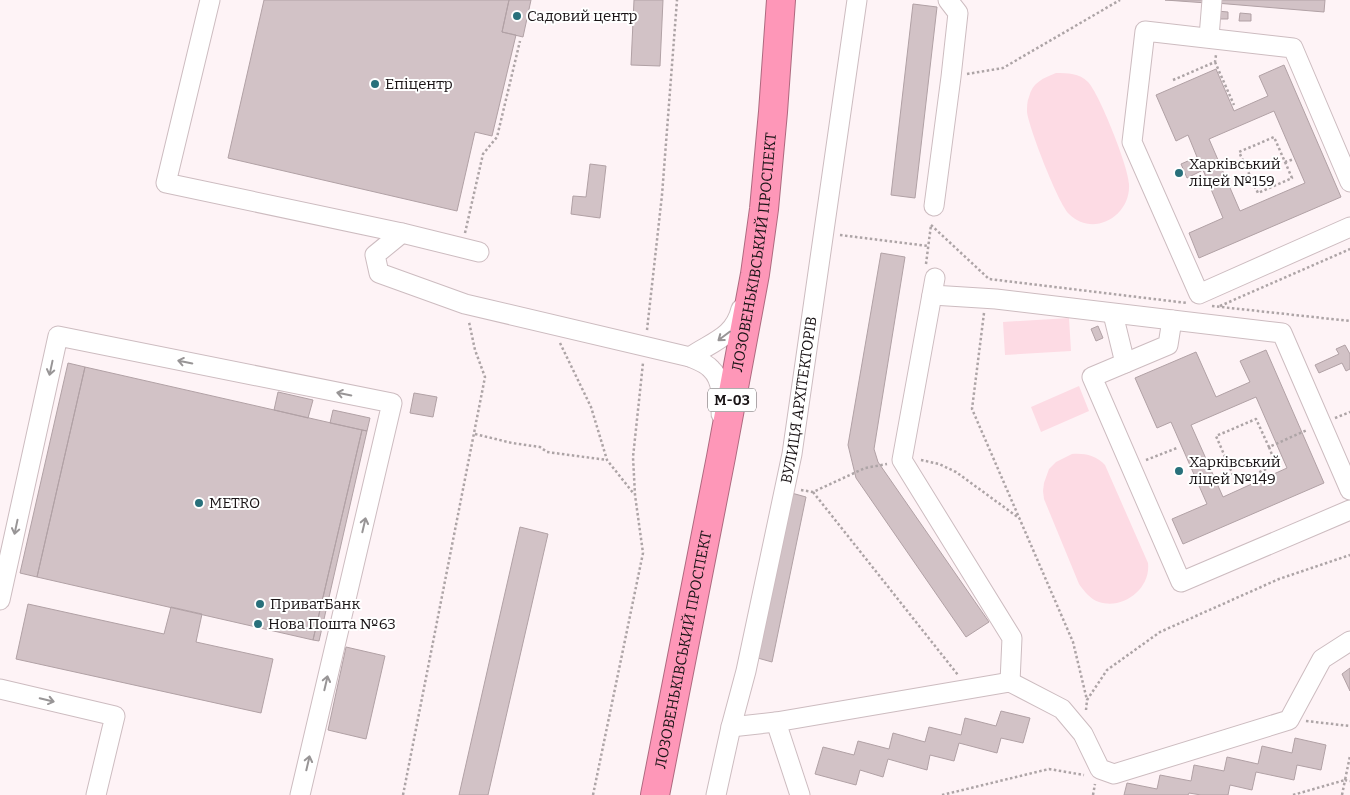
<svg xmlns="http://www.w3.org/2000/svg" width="1350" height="795" font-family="Bitter,serif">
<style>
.green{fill:#fddbe4}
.building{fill:#d2c2c6;stroke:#b1a1a5;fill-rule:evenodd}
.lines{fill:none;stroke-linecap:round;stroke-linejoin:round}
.minor-casing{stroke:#cdbcc0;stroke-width:21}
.highway-casing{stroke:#ae697f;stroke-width:30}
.path{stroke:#ada4a6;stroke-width:2.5;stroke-dasharray:2.5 2.5;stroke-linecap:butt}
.minor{stroke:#fff;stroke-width:19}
.highway{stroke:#fe97b8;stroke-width:28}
.oneway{stroke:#989596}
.poi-dot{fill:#28707b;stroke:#fff;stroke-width:2}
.labels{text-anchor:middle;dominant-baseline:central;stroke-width:4;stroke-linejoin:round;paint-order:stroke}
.shield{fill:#fff;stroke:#5f5a5c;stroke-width:1}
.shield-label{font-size:14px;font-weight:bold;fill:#1a1416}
.poi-label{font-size:15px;fill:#1a1416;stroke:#fff;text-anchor:start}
.street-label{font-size:15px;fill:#1a1416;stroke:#fff}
</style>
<rect width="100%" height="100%" fill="#fef3f6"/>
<path class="green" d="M1056 73C1068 73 1079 73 1088 82 1099 93 1129 168 1129 184 1131 216 1093 238 1069 214 1058 203 1029 128 1027 112 1027 107 1027 101 1029 97 1032 83 1043 78 1056 73Z
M1069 318 1071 351 1005 355 1003 322Z
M1079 386 1089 411 1041 432 1031 407Z
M1072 454C1084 453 1096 455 1105 465L1148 563C1151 589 1123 610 1099 602 1090 599 1084 591 1079 584L1044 499 1043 491 1044 483 1049 469 1056 462Z"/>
<path class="building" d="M264 0H509L502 32 516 35 492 136 475 132 457 211 228 158Z
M509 0H531L523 37 502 32Z
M634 0H663L660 66 631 65Z
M1165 0H1207V3Z
M1216 0H1325L1324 12 1216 3Z
M913 4 937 7 915 198 891 195Z
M1217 11 1228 12V19H1217Z
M1240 13 1251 14V21H1239Z
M1284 65 1341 197 1199 258 1189 233 1223 218 1203 170 1187 178 1181 164 1197 157 1188 135 1176 141 1156 95 1216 69 1234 111 1268 96 1259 76ZM1274 111 1305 183 1240 211 1209 139Z
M590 164 606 166 600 218 571 214 573 196 586 197Z
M881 253 905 257 874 449 878 462 989 622 966 637 856 478 848 445Z
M1098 326 1103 338 1096 341 1091 329Z
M1345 345 1350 354V369L1346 371 1342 363 1319 373 1315 365 1339 354 1336 349Z
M1266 350 1324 483 1183 544 1172 519 1207 504 1171 422 1157 428 1135 378 1196 352 1216 397 1250 382 1240 361ZM1256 397 1287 468 1223 497 1191 425Z
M68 363 85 367 37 577 20 573Z
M85 367 362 430 313 640 37 577Z
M278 392 313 400 308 418 274 410Z
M414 393 437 397 433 417 410 413Z
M333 410 370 418 367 431 330 423Z
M362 430 367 431 319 641 313 640Z
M788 492 806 497 772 662 754 657Z
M520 527 548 534 488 795H459Z
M28 604 164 634 171 607 202 614 196 642 273 659 261 713 16 659Z
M346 647 385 656 366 739 328 730Z
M1350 668V691L1342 674Z
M1001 711 1030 718 1023 743 1001 738 997 753 959 743 954 761 930 755 927 770 888 759 883 777 860 770 856 785 815 774 823 747 854 755 858 741 889 749 893 733 925 742 929 727 961 735 965 718 996 726Z
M1295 738 1326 745 1321 770 1297 765 1294 780 1256 772 1252 790 1230 785 1228 795H1201L1189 793 1188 795H1124L1127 783 1157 789 1160 775 1191 781 1194 765 1224 771 1227 757 1258 764 1262 746 1292 753Z"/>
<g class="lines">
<g class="minor-casing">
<g id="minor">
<path d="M210 0 166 183 402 233"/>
<path d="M1209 37 1212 0"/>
<path d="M1350 182 1293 48 1145 31 1132 142 1199 294 1350 227"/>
<path d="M934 206 951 77 958 13 948 0"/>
<path d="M479 252 402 233 375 255 379 273 465 304 690 357"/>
<path d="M935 278 902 460 1012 638 1010 682"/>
<path d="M932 295 996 299 1282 333 1350 490"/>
<path d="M1113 314 1125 363"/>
<path d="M1172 320 1168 345 1092 377 1181 582 1350 510"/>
<path d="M721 414C723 400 722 379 711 369 706 363 697 360 690 357 711 342 734 338 741 309"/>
<path d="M0 600 58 336 392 403 300 795"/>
<path d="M0 689 115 716 96 795"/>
<path d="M776 722 800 795"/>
<path d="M731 727 776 722 1010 682 1062 709 1083 734 1100 769 1114 774 1289 720 1322 659 1350 641"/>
<path id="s1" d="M716 795 731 727 746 671 792 454 857 0"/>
</g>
</g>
<g class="highway-casing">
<g id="highway">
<path id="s2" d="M655 795 721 457 755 274 764 209 773 112 781 0"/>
</g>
</g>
<path class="path" d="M1215 62 1234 105
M967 74 1003 68 1120 0
M1173 80 1215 62 1216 55
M1285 162 1292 178 1258 193 1239 152 1274 137 1285 162 1294 159
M931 225 989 279 1187 303
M465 233 483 154 497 137 520 41
M840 235 928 246
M926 264 931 225
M1212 306 1350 321
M1220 306 1350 249
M984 313 972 409 1073 642 1087 700
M647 330 662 195 677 0
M560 343 591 407 607 460 634 494
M1335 418 1350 412
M475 434 512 443 540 447 547 452 607 460
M1269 447 1276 465 1236 482 1216 436 1256 419 1269 447 1307 430
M921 460 939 464 956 472 1019 518
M1146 460 1177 448
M801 490 813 492 865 468 887 464
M813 492 958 675
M1086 710 1087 700 1107 670 1160 632 1279 579 1350 555
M1306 721 1350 726
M403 795 485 377 475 350 469 322
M593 795 643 553 635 495 633 457 643 363
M942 795 1049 769 1084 775
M1093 795 1095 784
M1293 795 1345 780 1350 756
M1342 795 1345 780 1350 781"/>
<use href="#minor" class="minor"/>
<use href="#highway" class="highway"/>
</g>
<defs><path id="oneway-shaft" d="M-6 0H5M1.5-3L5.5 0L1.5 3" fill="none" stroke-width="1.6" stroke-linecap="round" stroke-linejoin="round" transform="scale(1.25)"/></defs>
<g class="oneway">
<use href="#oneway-shaft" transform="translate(724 336) rotate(143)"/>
<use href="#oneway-shaft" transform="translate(185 362) rotate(-169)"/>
<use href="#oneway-shaft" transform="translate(51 368) rotate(102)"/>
<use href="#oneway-shaft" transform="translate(344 394) rotate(-169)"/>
<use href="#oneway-shaft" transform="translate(364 525) rotate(-77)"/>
<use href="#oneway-shaft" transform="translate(16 527) rotate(102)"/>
<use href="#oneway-shaft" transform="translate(326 683) rotate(-77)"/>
<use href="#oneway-shaft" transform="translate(47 700) rotate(13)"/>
<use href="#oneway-shaft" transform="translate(308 763) rotate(-77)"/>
</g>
<g class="poi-dot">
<circle cx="517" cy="16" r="5"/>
<circle cx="375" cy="84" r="5"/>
<circle cx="1179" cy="173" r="5"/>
<circle cx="1179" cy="471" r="5"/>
<circle cx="199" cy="503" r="5"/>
<circle cx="260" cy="604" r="5"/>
<circle cx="258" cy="624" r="5"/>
</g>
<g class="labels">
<rect class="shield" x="708" y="388.5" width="48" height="23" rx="4"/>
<g class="shield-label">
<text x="732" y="400">М-03</text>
</g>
<g class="poi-label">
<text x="527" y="16">Садовий центр</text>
<text x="385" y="84">Епіцентр</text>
<text x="1189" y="164">Харківський<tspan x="1189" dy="17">ліцей №159</tspan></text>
<text x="1189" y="462">Харківський<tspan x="1189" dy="17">ліцей №149</tspan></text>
<text x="209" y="503">METRO</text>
<text x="270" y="604">ПриватБанк</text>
<text x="268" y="624">Нова Пошта №63</text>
</g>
<g class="street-label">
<text stroke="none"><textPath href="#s2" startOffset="552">ЛОЗОВЕНЬКІВСЬКИЙ ПРОСПЕКТ</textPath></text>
<text stroke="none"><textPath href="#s1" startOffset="404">ВУЛИЦЯ АРХІТЕКТОРІВ</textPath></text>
<text stroke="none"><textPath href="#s2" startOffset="148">ЛОЗОВЕНЬКІВСЬКИЙ ПРОСПЕКТ</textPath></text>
</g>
</g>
</svg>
